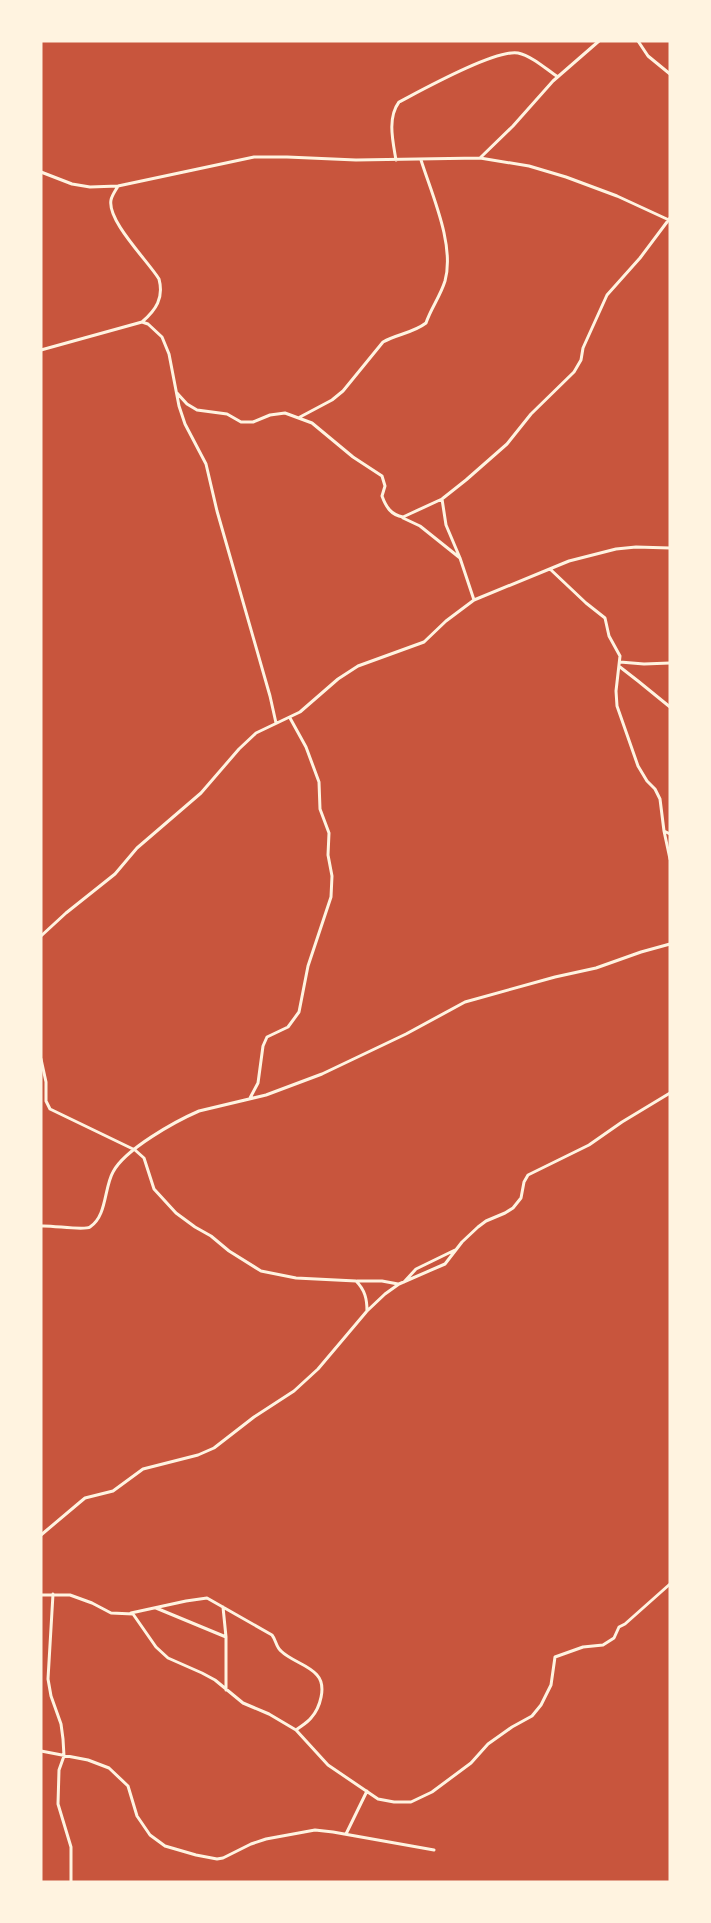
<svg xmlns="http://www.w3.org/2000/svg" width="711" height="1923" font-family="Lora,serif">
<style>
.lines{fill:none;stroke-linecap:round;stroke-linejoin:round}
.minor{stroke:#fff3e0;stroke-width:3}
</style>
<rect width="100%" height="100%" fill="#c8553d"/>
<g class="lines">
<path class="minor" d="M638 41 648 56 670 74
M480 158 513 126 553 81 599 41
M396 160C393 142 387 118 399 102 422 90 496 49 518 53 532 56 546 69 558 77
M41 172 72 184 90 187 118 186 254 157H287L356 160 480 158 529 166 566 177 617 196 669 220
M118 186C116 190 112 195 111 200 107 221 148 261 159 279 164 298 156 310 142 322
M41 350 142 322 148 324 162 337 169 354 179 406 185 424 206 464 217 511 270 696 276 723
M177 393 187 404 197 410 227 414 241 422H253L270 415 285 413 312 423 353 457 382 476 385 486 382 496C386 507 391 515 403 517L442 499 466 480 507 444 531 414 574 372 581 360 583 348 607 295 640 258 670 218
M300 417 332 400 343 391 383 342C397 334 413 333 426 323 431 308 440 297 445 281 455 245 432 195 421 160
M442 499 446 525 460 558
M403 518 420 526 460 558 474 600
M550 569 586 603 605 618 609 636 620 656 616 691 617 706 638 766 647 781 655 789 660 799 664 831 670 834
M620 662 644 664 670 663
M620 667 638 681 670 707
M664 831 670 859
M41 936 66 913 115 874 137 848 201 793 239 749 256 733 300 712 338 679 358 666 424 642 446 621 474 600 569 561 616 549 636 547 670 548
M41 1059 46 1082V1101L50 1109 135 1150 144 1158 154 1189 176 1213 195 1227 211 1236 229 1251 261 1271 296 1278 356 1281C365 1290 367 1299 367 1311
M250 1098 258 1083 263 1046 267 1037 288 1027 299 1012 308 966 331 897 332 876 328 855 329 833 320 809 319 782 306 747 290 718
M41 1226C52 1225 84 1231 90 1227 107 1216 104 1188 113 1172 125 1149 176 1121 199 1111L266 1095 322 1074 406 1034 465 1002 555 977 596 968 641 952 670 944
M357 1281H382L398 1284
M404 1282 416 1269 455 1250
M41 1535 79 1503 85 1498 113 1491 143 1469 198 1455 214 1448 254 1417 294 1391 318 1369 367 1311 385 1294 399 1284 445 1264 462 1242 478 1227 486 1221 505 1213 513 1208 521 1198 524 1182 528 1175 589 1145 622 1122 670 1093
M53 1594 48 1679 51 1696 61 1724 63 1739 64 1756 59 1770 58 1804 71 1847V1882
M41 1595H70L92 1603 111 1613 133 1614 156 1647 168 1658 202 1673 215 1680 243 1703 269 1714 296 1730 328 1765 378 1799 394 1802H411L432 1792 471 1763 488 1744 512 1727 532 1716 541 1705 551 1685 555 1657 583 1647 603 1645 614 1638 619 1627 625 1624 670 1584
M223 1607 226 1637V1690
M156 1608 226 1637
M131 1613 186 1601 207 1598 272 1635C276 1640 276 1647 281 1651 291 1661 309 1665 317 1675 327 1686 320 1708 311 1718 307 1723 301 1726 296 1730
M41 1751 88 1760 109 1768 128 1786 137 1816 150 1835 165 1846 196 1855 217 1859 223 1858 251 1844 266 1839 315 1830 333 1832 434 1850
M346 1834 367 1791"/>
</g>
<rect width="711" height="1923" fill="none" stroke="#fff3e0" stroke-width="85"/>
</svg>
